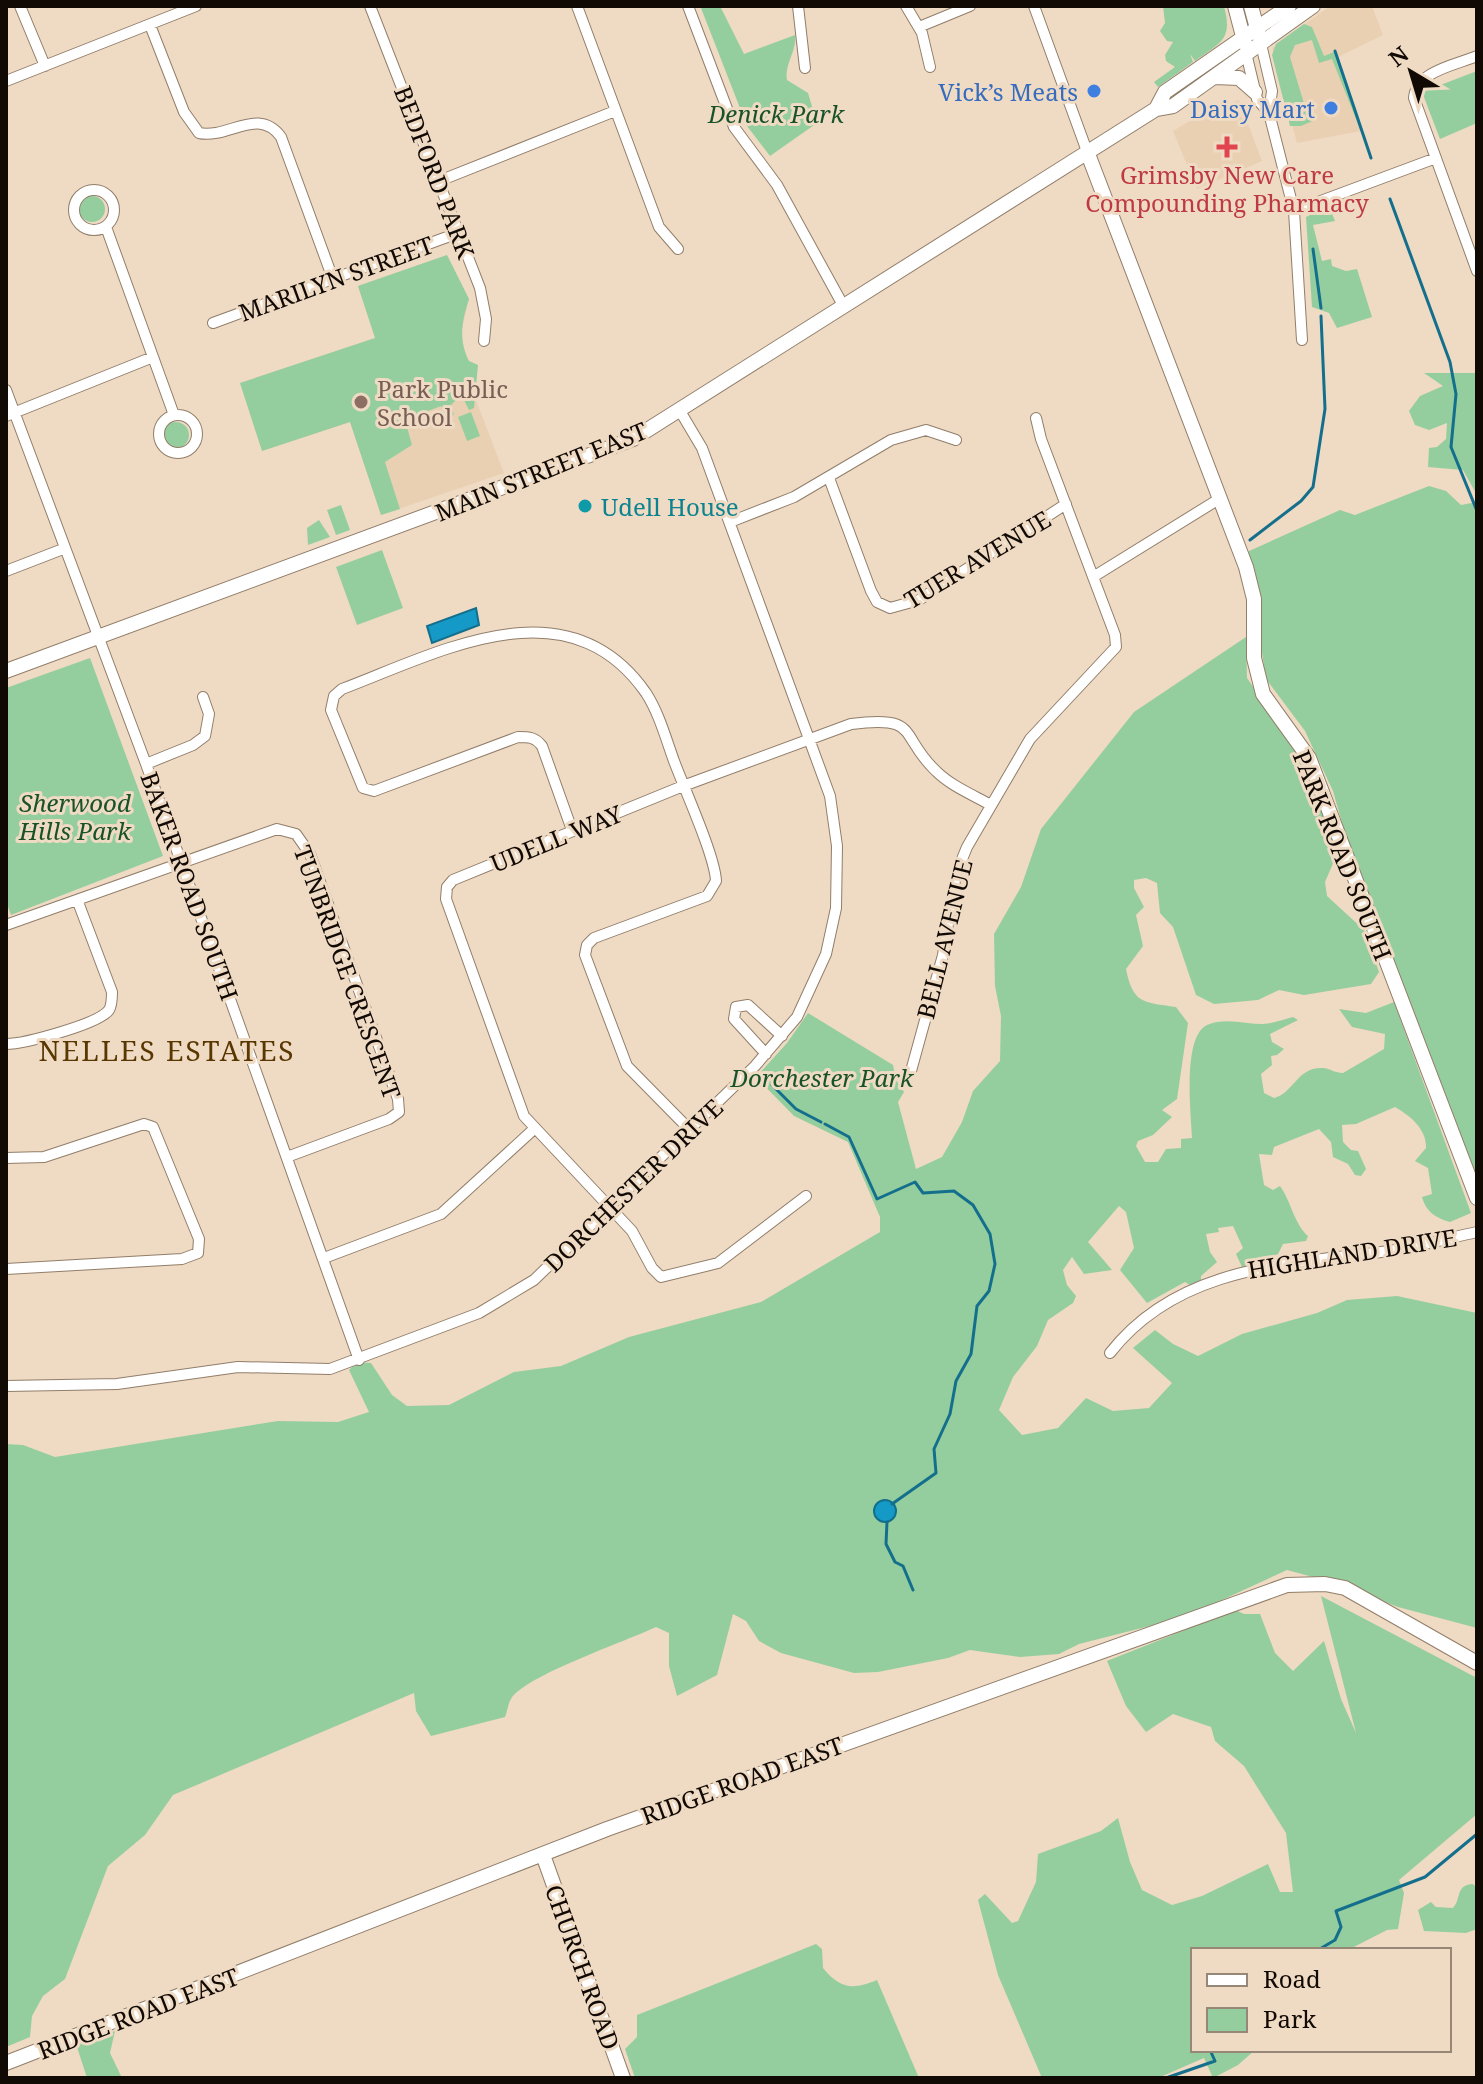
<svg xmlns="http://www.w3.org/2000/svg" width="1483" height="2084" font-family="'Noto Serif',serif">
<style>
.built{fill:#ead0b3}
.green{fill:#95ce9e}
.water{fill:#159ac7;stroke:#146f8c;stroke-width:2}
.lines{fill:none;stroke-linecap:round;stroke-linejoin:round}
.stream{stroke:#146f8c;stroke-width:3}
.street-casing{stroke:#917e69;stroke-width:12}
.secondary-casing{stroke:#917e69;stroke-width:16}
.street{stroke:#fff;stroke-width:10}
.secondary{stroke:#fff;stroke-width:14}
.shop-dot{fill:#3f7fe0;stroke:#efdac4;stroke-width:3}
.health-dot{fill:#e0444e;stroke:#efdac4;stroke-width:3}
.education-dot{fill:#8d6e63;stroke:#efdac4;stroke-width:3}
.culture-dot{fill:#0f9aa8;stroke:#efdac4;stroke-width:3}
.labels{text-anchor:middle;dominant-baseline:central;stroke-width:6;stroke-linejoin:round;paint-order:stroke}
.shop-label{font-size:24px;fill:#366cbe;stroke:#efdac4;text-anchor:end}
.park-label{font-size:24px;font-style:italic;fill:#185228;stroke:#efdac4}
.street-label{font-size:24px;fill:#110a04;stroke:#efdac4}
.health-label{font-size:24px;fill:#be3a42;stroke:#efdac4}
.education-label{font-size:24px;fill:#785e54;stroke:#efdac4;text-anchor:start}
.culture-label{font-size:24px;fill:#0d838f;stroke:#efdac4;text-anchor:start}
.quarter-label{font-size:28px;letter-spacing:2px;fill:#593700;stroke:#efdac4}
</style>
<rect width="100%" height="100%" fill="#efdac4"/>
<path class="built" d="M1330 6H1372L1383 35 1338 57 1361 131 1297 143 1272 48Z
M1239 100 1262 161 1197 189 1173 131 1201 114Z
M447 255 469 299 457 351 504 473 381 515 350 422 262 451 240 383 375 338 358 286Z"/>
<path class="green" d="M705 6H720L744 54 795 35C797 52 784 64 787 80L808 93 817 123 770 156 747 126 701 8Z
M1163 6H1224C1233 40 1221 42 1195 61L1190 54 1193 62 1158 87 1154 82 1175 67 1166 61 1165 55 1173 42 1167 41 1160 31 1165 23Z
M1304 24 1312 27 1324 56 1334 52 1338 58 1364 139 1332 59 1319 63 1312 40 1295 45 1290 57 1309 120 1317 119 1301 126H1290L1272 55 1276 44Z
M1477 71V123L1440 139 1422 92Z
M79 209a13 13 0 1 1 26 0a13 13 0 1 1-26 0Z
M1329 206 1335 221 1313 225 1322 261 1331 259 1332 266 1346 271 1357 269 1372 317 1337 328 1329 313 1312 307 1306 217Z
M447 255 469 299C462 321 458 339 469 361L478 365 474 408 469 410 464 400 457 399 451 405 454 415 446 418 441 406 405 420 412 445 385 462 400 509 381 515 350 422 262 451 240 383 375 338 358 286Z
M1424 373H1477V495L1463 470 1428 467 1429 448 1437 447 1446 439 1447 423 1429 430 1415 425 1409 411 1420 396 1443 386Z
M471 412 480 436 467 441 458 417Z
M163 435a13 13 0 1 1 26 0a13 13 0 1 1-26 0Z
M1429 486 1446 491 1461 505 1477 502V1181L1346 837 1333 791 1305 731 1266 679 1247 552 1340 510 1355 515Z
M341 505 350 530 336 535 327 510Z
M319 520 330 537 308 545 307 528Z
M382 550 403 608 357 625 336 567Z
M1246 637 1247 678 1301 755 1338 852 1325 882 1327 896 1364 930 1379 972 1371 984 1304 995 1279 990 1258 1000 1214 1004 1196 995 1173 927 1160 913 1157 883 1146 878 1134 880V888L1144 907 1136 915 1143 946 1126 969C1133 1004 1143 1002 1176 1007L1188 1023 1177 1099 1162 1110 1172 1117 1153 1135 1138 1141 1136 1146 1145 1162H1158L1166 1149 1181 1148V1139L1192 1138C1191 1114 1182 1037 1207 1025 1225 1017 1245 1024 1263 1024 1272 1024 1284 1019 1293 1017L1298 1020 1270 1034 1272 1042 1284 1049 1277 1055 1271 1056 1272 1065 1261 1074 1264 1093 1274 1098C1295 1092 1297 1066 1324 1068 1331 1069 1335 1073 1343 1073L1384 1049 1385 1034 1352 1027 1339 1009 1366 1013 1394 1002 1471 1213 1450 1222C1436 1218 1426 1212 1422 1197L1432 1194 1428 1168 1415 1161 1426 1148C1427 1130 1411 1116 1395 1107L1356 1124 1342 1125 1343 1142 1351 1150 1358 1151 1366 1169 1361 1176 1355 1175 1348 1164 1333 1157 1331 1142 1319 1129 1274 1147 1272 1155 1259 1154 1264 1185 1273 1190 1280 1186C1291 1201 1294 1224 1308 1236L1306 1241 1283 1244 1278 1254 1242 1267 1236 1254 1243 1248 1233 1226 1218 1228 1219 1232 1206 1234 1210 1252 1217 1262 1201 1276V1284L1193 1287 1185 1282 1147 1303 1120 1270 1134 1248 1126 1212 1119 1206 1088 1242 1112 1270 1084 1274 1072 1257 1063 1270 1067 1285 1076 1296 1073 1303 1048 1320 1037 1346 1013 1377 999 1410 1022 1435 1058 1428 1086 1398 1113 1411 1149 1408 1172 1383 1133 1348 1155 1330 1173 1344 1198 1356 1242 1334 1317 1313 1347 1300 1397 1296 1477 1313V1628L1398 1607 1339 1584 1287 1570 1185 1617 1079 1644 1059 1654 1020 1657 970 1650 948 1658 878 1672 854 1673 781 1653 759 1641 746 1621 733 1614 717 1675 677 1696 669 1666V1633L656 1627C627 1641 524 1676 511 1699 508 1704 507 1712 505 1717L431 1736 416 1711 414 1693 173 1795 145 1835 108 1866 65 1979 43 1996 32 2016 30 2037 6 2047V1444L23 1445 55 1457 278 1421 338 1422 369 1412 349 1370 357 1362 371 1363 392 1395 407 1406 449 1405 514 1372 561 1366 629 1337 761 1302 880 1232V1217L848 1142 794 1116 756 1077 787 1043 808 1013 893 1065 896 1080 904 1092 898 1102 916 1169 942 1157 962 1122 973 1091 1000 1061 1001 1016 995 986 994 934 1021 887 1041 829 1134 712Z
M90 658 163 856 11 915 6 901V688Z
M1321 1596 1477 1678V1814L1399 1880 1404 1893 1398 1929 1387 1930 1348 1950H1193V2050H1255L1238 2065 1213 2078 1204 2058 1158 2078H1042L998 1975 978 1900 985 1894 1012 1923 1018 1921 1036 1882 1038 1854 1101 1831 1118 1818 1130 1862 1142 1890 1172 1905 1202 1896 1268 1864 1280 1892H1293L1286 1833 1244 1766 1215 1741 1211 1727 1173 1714 1146 1732 1126 1706 1107 1661 1235 1610 1244 1614H1260L1275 1653 1293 1671 1324 1641 1341 1699 1356 1733Z
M1473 1884 1477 1888V1929L1466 1933 1424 1931 1418 1910 1431 1902 1436 1907 1453 1908C1462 1898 1455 1885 1473 1884Z
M816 1944 822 1949 823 1968C840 1989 853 1990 877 1980L919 2078H635L625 2049 637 2037V2015Z
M115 2031 110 2053 122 2078H87L76 2044Z"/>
<path class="water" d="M476 608 479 625 432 643 427 626Z
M874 1511a11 11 0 1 1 22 0a11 11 0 1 1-22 0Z"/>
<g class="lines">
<path class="stream" d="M1335 51 1371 158
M1390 199 1450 362 1456 394 1451 447 1477 511
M1313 249 1321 308
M1250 540 1301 501 1313 487 1325 409 1321 316
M772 1085 796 1109 821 1122
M825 1124 849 1137 877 1199 915 1182 923 1193 954 1191 973 1205 990 1234 995 1264 989 1291 977 1306 971 1354 956 1381 950 1414 934 1449 936 1473 892 1504
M887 1522 886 1544 895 1562 903 1566 913 1590
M1318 1950 1335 1940 1341 1927 1336 1911 1425 1877 1477 1834
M1166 2078 1215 2061 1210 2050"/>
<g class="street-casing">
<path id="street" d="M20 6 45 66
M370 6 480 288 486 319 484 341
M577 6 659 227 678 249
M688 6 734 127 777 185 844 307
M798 6 805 68
M906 6 922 33 930 67
M1034 6 1088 154
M150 25 184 112 199 133C229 139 258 106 281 137L333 279
M919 27 970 6
M1261 44 1272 91 1269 113 1294 211 1302 340
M1246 53 1257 99 1269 113
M1477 56C1456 65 1416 71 1414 98L1477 271
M6 81 196 6
M439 181 615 111
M74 210a20 20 0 1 1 40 0a20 20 0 1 1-40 0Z
M1294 211 1436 158
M106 227 174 415
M213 323 458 233
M6 390 146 764 359 1360
M159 434a19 19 0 1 1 38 0a19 19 0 1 1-38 0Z
M6 416 153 357
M829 478 871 591 877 602 890 608 919 600 1066 504
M730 522 794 497 891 440 926 430 956 440
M6 571 63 549
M1093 577 1219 499
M146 764 193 745 205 736 209 714 203 697
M572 830 542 746C535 737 529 737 518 737L374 791 363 788 331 710 334 696 342 689C440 652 568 581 646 693 659 713 666 739 674 761 684 788 715 856 716 881L707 896 594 938 587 945 585 955 627 1066 689 1129
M6 925 277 829 296 834 310 854 398 1099 399 1112 389 1119 287 1157
M6 1044C24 1044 99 1024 109 1010 112 1005 112 998 112 992L78 902
M766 1054 734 1019 736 1007 748 1005 782 1036
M911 1071 943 955 956 874 967 847 1030 739 1116 647 1115 635 1041 439 1036 418
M6 1158 44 1157 144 1124 153 1127 199 1239 198 1253 182 1259 6 1269
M806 1196 718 1263 661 1277 652 1268 632 1231 524 1116 446 899 447 887 453 880 683 786 851 724C921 715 898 735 936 771 951 786 973 795 991 805
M324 1258 441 1214 534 1129
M1110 1353C1176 1268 1283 1264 1381 1252 1413 1248 1445 1239 1477 1232
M6 1386 117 1384 238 1367 330 1369 479 1313 534 1280 755 1066 797 1017 826 954 836 908 837 846 830 796 702 448 680 411"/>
</g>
<g class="secondary-casing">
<path id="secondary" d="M1235 6 1245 44
M1251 6 1259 36
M1215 77 1239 78 1255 92
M1156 109 1165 92 1289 6
M1088 154 1246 567 1254 599V658L1263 694 1309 758 1477 1198
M6 671 633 439 1156 109 1173 106 1313 6
M543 1855 623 2078
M6 2063 607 1829 1287 1585 1325 1584 1345 1588 1477 1663"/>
</g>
<use href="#street" class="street"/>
<use href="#secondary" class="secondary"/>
</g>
<g class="shop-dot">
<circle cx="1094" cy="91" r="8"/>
<circle cx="1331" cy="108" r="8"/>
</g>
<path class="health-dot" d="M1223 135h8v8h8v8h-8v8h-8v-8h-8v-8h8z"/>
<circle class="education-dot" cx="361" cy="402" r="8"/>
<circle class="culture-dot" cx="585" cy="506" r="8"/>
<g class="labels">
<g class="shop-label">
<text x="1078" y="91">Vick’s Meats</text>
<text x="1315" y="108">Daisy Mart</text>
</g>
<g class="park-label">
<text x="776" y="113">Denick Park</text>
<text x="75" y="802">Sherwood<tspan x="75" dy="28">Hills Park</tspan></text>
<text x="822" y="1077">Dorchester Park</text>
</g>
<g class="street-label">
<text transform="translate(435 172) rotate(69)">BEDFORD PARK</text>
<text transform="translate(336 278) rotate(-20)">MARILYN STREET</text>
<text transform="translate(541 471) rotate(-22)">MAIN STREET EAST</text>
<text transform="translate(977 559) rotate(-31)">TUER AVENUE</text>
<text transform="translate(556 838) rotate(-22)">UDELL WAY</text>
<text transform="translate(1343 855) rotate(68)">PARK ROAD SOUTH</text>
<text transform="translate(190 886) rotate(70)">BAKER ROAD SOUTH</text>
<text transform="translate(944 939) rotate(-76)">BELL AVENUE</text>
<text transform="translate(348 972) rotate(70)">TUNBRIDGE CRESCENT</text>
<text transform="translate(633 1185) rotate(-44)">DORCHESTER DRIVE</text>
<text transform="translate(1352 1253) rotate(-9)">HIGHLAND DRIVE</text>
<text transform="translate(742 1780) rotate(-20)">RIDGE ROAD EAST</text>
<text transform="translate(583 1967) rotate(70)">CHURCH ROAD</text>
<text transform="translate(138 2013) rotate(-21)">RIDGE ROAD EAST</text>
</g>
<g class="health-label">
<text x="1227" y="174">Grimsby New Care<tspan x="1227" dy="28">Compounding Pharmacy</tspan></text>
</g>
<g class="education-label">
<text x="377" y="388">Park Public<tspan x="377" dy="28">School</tspan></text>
</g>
<g class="culture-label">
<text x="601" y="506">Udell House</text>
</g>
<g class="quarter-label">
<text x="167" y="1050">NELLES ESTATES</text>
</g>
</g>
<rect width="1483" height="2084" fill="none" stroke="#110a04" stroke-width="16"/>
<rect x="1191" y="1948" width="260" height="104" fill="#efdac4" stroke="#968777" stroke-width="2"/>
<rect x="1207" y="1974" width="40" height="12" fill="#ffffff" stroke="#968777" stroke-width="2"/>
<text x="1263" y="1988" font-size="24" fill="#110a04">Road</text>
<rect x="1207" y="2008" width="40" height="24" fill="#95ce9e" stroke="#968777" stroke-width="2"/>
<text x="1263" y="2028" font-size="24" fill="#110a04">Park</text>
<g transform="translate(1411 72) rotate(322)" stroke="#efdac4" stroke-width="6" paint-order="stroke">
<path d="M0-6L14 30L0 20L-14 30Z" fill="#110a04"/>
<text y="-12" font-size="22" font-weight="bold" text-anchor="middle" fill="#110a04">N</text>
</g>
</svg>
